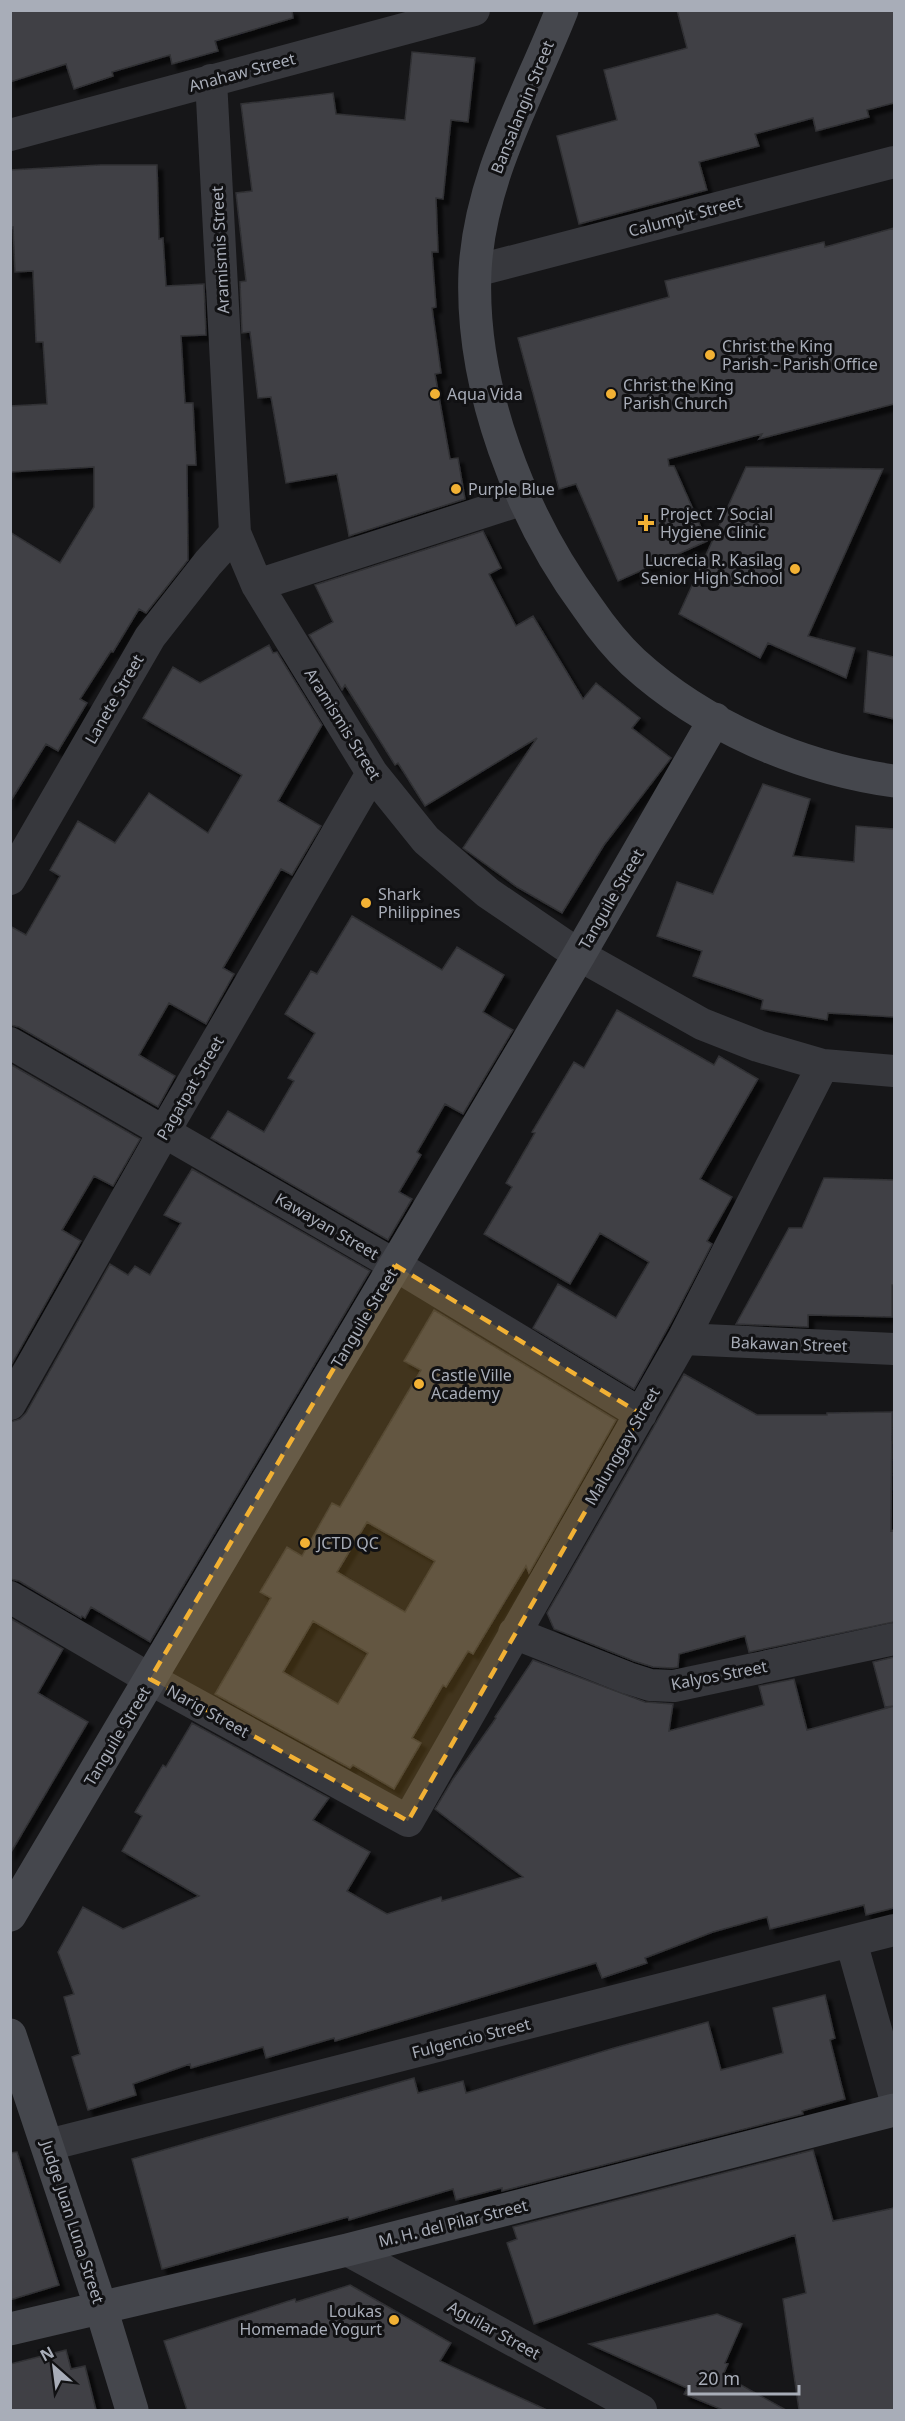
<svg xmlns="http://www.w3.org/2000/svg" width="905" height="2421" font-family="'Noto Sans',sans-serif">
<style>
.building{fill:#404145;stroke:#303034;stroke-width:1.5;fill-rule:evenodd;filter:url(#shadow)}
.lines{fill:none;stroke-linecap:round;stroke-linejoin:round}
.street{stroke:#37383d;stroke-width:32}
.secondary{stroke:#45474d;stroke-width:33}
.marked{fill:#f2b134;fill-opacity:0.2;stroke:#f2b134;stroke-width:4.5;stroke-dasharray:12 8;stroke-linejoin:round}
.poi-dot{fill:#f2b134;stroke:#111113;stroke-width:2}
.labels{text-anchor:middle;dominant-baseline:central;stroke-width:6;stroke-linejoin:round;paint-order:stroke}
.street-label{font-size:16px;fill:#a8adb8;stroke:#111113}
.poi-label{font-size:16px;fill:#a8adb8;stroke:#111113;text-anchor:start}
</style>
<defs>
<filter id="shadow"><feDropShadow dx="5.5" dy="5.5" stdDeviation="1.5" flood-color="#0009"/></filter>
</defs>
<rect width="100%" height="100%" fill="#161618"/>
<path class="building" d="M10 10H292L293 18 215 41 218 51 172 64 170 55 112 72 113 76 74 89 66 64 10 82Z
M677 10H894V103L867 110 869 117 816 131 813 118 755 134 759 146 699 162 707 190 579 224 557 136 617 120 604 70 687 48Z
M412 52 475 58 468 122 451 120 443 199 436 198 438 252H432L436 307 432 308 441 373 435 374 450 459 458 458 465 499 349 536 337 474 286 483 271 397 258 398 250 332 242 333 240 282 246 281 236 193 252 191 241 104 333 93 336 114 405 120Z
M100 165H157L159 239 163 238 166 286 204 284 206 335 181 336 185 403H193L196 465H187L188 560 146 613 139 609 113 652 111 651 80 699 87 703 58 751 46 744 10 802V532L60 563 94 507V467L10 472V406L47 404 43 342H36L33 271 15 272 13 227 10 228V170Z
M894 228V404L759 439 762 434 668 459 669 466H674L707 541 618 581 576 484 559 489 518 338 669 297 665 281 824 242 825 247Z
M746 467 883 469 808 636 855 648 846 678 768 643 760 658 679 614Z
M483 531 501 568 489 574 516 626 533 616 583 699 596 683 640 718 632 728 671 758 604 845 562 913 517 887 463 848 537 738 425 806 398 763 395 765 345 685 342 690 309 635 333 622 315 585Z
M269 645 273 653 277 652 322 725 278 801 321 826 292 875 281 869 223 968 234 974 206 1024 169 1003 139 1055 175 1076 158 1107 19 1027 10 1025V926L26 935 60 876 50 870 78 821 115 843 149 793 208 833 242 775 143 718 173 667 200 683Z
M868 651 894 657V719L864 712Z
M763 784 810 799 793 856 854 862 856 826 894 829V1017L828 1013 827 1020 761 1009 763 1000 693 976 702 951 657 936 677 882 713 894Z
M352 916 442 970 457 947 504 975 483 1012 513 1030 463 1114 445 1104 417 1152 421 1155 399 1192 412 1199 388 1240 211 1138 228 1111 264 1132 294 1081 288 1078 315 1033 285 1014 311 971 317 974Z
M617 1010 714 1065 719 1056 758 1079 700 1179 732 1197 707 1241 712 1244 674 1317 634 1389 533 1328 558 1284 616 1318 649 1262 600 1233 570 1284 484 1234 512 1187 506 1183 535 1133 532 1132 574 1062 584 1068Z
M10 1064 140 1139 113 1186 94 1176 62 1230 81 1241 10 1367Z
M192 1169 370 1271 150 1642 91 1607 85 1618 82 1616 81 1618 19 1581 10 1579V1422L20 1419 26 1413 110 1264 128 1275 135 1266 150 1275 181 1223 164 1215Z
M824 1178 894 1180V1285H892V1317L808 1315V1327L736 1324 789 1228H802Z
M434 1310 616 1420 529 1573 526 1566 473 1654 468 1651 446 1687 443 1685 412 1738 421 1743 394 1789 353 1765 350 1768 215 1694 271 1598 260 1592 287 1547 302 1556 332 1503 340 1507 421 1370 404 1361ZM367 1522 435 1561 405 1612 337 1572ZM313 1621 368 1653 338 1704 283 1672Z
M684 1374 757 1415H827V1413L892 1412 891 1531 894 1530V1622L749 1652 745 1636 679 1654 678 1667 672 1668 653 1667 634 1661 554 1629 547 1613Z
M10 1618 63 1649 38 1693 88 1722 10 1854Z
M894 1657V1908L866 1915 864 1905 770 1929 767 1917 713 1932 645 1958 647 1963 602 1978 596 1963 335 2041 334 2038 266 2058 263 2047 191 2068 190 2064 133 2084 136 2095 88 2110 72 2057 80 2054 64 1997 74 1994 58 1952 83 1907 123 1929 199 1896 122 1851 142 1816 135 1812 163 1765 166 1767 192 1723 329 1798 313 1820 370 1852 347 1891 387 1914 441 1897 442 1901 523 1877 435 1809 453 1779 496 1718 495 1717 533 1660 645 1702 673 1704 669 1731 764 1705 759 1686 794 1679 807 1730 894 1706 885 1707 873 1662Z
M825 1995 835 2038 830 2040 845 2099 802 2111 803 2114 502 2191V2188L456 2200 453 2189 349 2220 348 2217 162 2269 132 2159 414 2078 418 2093 463 2081 466 2093 614 2048 708 2022 721 2070 783 2053 773 2008Z
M813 2150 833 2221 894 2208V2410H799L783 2299 806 2293 795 2235 534 2324 507 2243 517 2239 513 2227Z
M17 2152 59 2285 10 2300V2153Z
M350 2285 451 2343 440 2361 547 2410H187L164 2341 295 2299 296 2302Z
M717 2314 742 2324 725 2363 728 2364 723 2375 786 2410H723L684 2394 687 2388 589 2344Z
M66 2350 71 2369 85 2366 96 2410H10V2364Z"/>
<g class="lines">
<path class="street" d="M211 80 235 533 257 585 372 773 426 840 488 893 579 955 702 1024 758 1046 823 1065 894 1071
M10 135 474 10
M475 271 894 162
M257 585 524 499
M10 879 150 637 208 563 235 533
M10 1043 395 1265 641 1414
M683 1339 894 1349
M10 1404 164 1132 372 773
M10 1597 150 1679 408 1821 683 1339 823 1065
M514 1633 628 1678 650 1685 674 1686 894 1639
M851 1941 894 2094
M48 2145 894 1930
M347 2250 641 2410"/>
<path class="secondary" d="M562 10C528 96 480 177 475 271 470 387 520 516 588 608 601 627 616 646 633 662 703 726 801 768 894 781
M10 1915 579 955 715 719
M10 2035 101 2308 132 2410
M10 2329 347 2250 894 2110"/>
</g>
<path class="marked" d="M395 1265 641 1414 408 1821 150 1679Z"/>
<g class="poi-dot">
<circle cx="710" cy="355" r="6"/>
<circle cx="435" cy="394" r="6"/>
<circle cx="611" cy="394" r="6"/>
<circle cx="456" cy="489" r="6"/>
<path d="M643 514h6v6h6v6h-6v6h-6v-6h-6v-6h6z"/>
<circle cx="795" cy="569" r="6"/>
<circle cx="366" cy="903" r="6"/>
<circle cx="419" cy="1384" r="6"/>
<circle cx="305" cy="1543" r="6"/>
<circle cx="394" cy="2320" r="6"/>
</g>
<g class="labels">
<g class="street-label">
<text transform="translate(242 72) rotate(-15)">Anahaw Street</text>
<text transform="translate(522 107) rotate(-68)">Bansalangin Street</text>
<text transform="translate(685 216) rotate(-15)">Calumpit Street</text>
<text transform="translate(220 250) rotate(-93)">Aramismis Street</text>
<text transform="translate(114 699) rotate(-60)">Lanete Street</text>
<text transform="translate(343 724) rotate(58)">Aramismis Street</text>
<text transform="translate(611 899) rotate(-60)">Tanguile Street</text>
<text transform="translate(190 1088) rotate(-60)">Pagatpat Street</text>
<text transform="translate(327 1226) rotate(30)">Kawayan Street</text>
<text transform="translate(364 1318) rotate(-59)">Tanguile Street</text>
<text transform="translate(789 1344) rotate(2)">Bakawan Street</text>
<text transform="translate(622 1446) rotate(-60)">Malunggay Street</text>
<text transform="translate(719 1675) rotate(-11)">Kalyos Street</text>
<text transform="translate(208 1711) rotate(29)">Narig Street</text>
<text transform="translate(117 1736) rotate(-59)">Tanguile Street</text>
<text transform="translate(471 2038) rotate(-14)">Fulgencio Street</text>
<text transform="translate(73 2222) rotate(72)">Judge Juan Luna Street</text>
<text transform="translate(453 2223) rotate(-14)">M. H. del Pilar Street</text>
<text transform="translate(494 2330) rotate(29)">Aguilar Street</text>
</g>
<g class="poi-label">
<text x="722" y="346">Christ the King<tspan x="722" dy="18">Parish - Parish Office</tspan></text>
<text x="623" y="385">Christ the King<tspan x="623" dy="18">Parish Church</tspan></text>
<text x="447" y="394">Aqua Vida</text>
<text x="468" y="489">Purple Blue</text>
<text x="660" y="514">Project 7 Social<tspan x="660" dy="18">Hygiene Clinic</tspan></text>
<text x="783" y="560" text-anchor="end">Lucrecia R. Kasilag<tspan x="783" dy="18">Senior High School</tspan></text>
<text x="378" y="894">Shark<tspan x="378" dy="18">Philippines</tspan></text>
<text x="431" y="1375">Castle Ville<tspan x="431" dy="18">Academy</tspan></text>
<text x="317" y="1543">JCTD QC</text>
<text x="382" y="2311" text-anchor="end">Loukas<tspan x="382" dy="18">Homemade Yogurt</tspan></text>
</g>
</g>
<rect width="905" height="2421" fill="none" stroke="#a8adb8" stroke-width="24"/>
<g transform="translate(54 2367) rotate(332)" stroke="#111113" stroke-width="4.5" paint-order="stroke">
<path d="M0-4.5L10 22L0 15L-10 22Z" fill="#a8adb8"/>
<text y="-9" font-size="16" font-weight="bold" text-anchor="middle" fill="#a8adb8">N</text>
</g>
<path d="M689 2385v9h110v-9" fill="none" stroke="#a8adb8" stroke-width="3"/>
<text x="698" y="2385" font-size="18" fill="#a8adb8" stroke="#111113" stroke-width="4.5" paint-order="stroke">20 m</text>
</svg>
